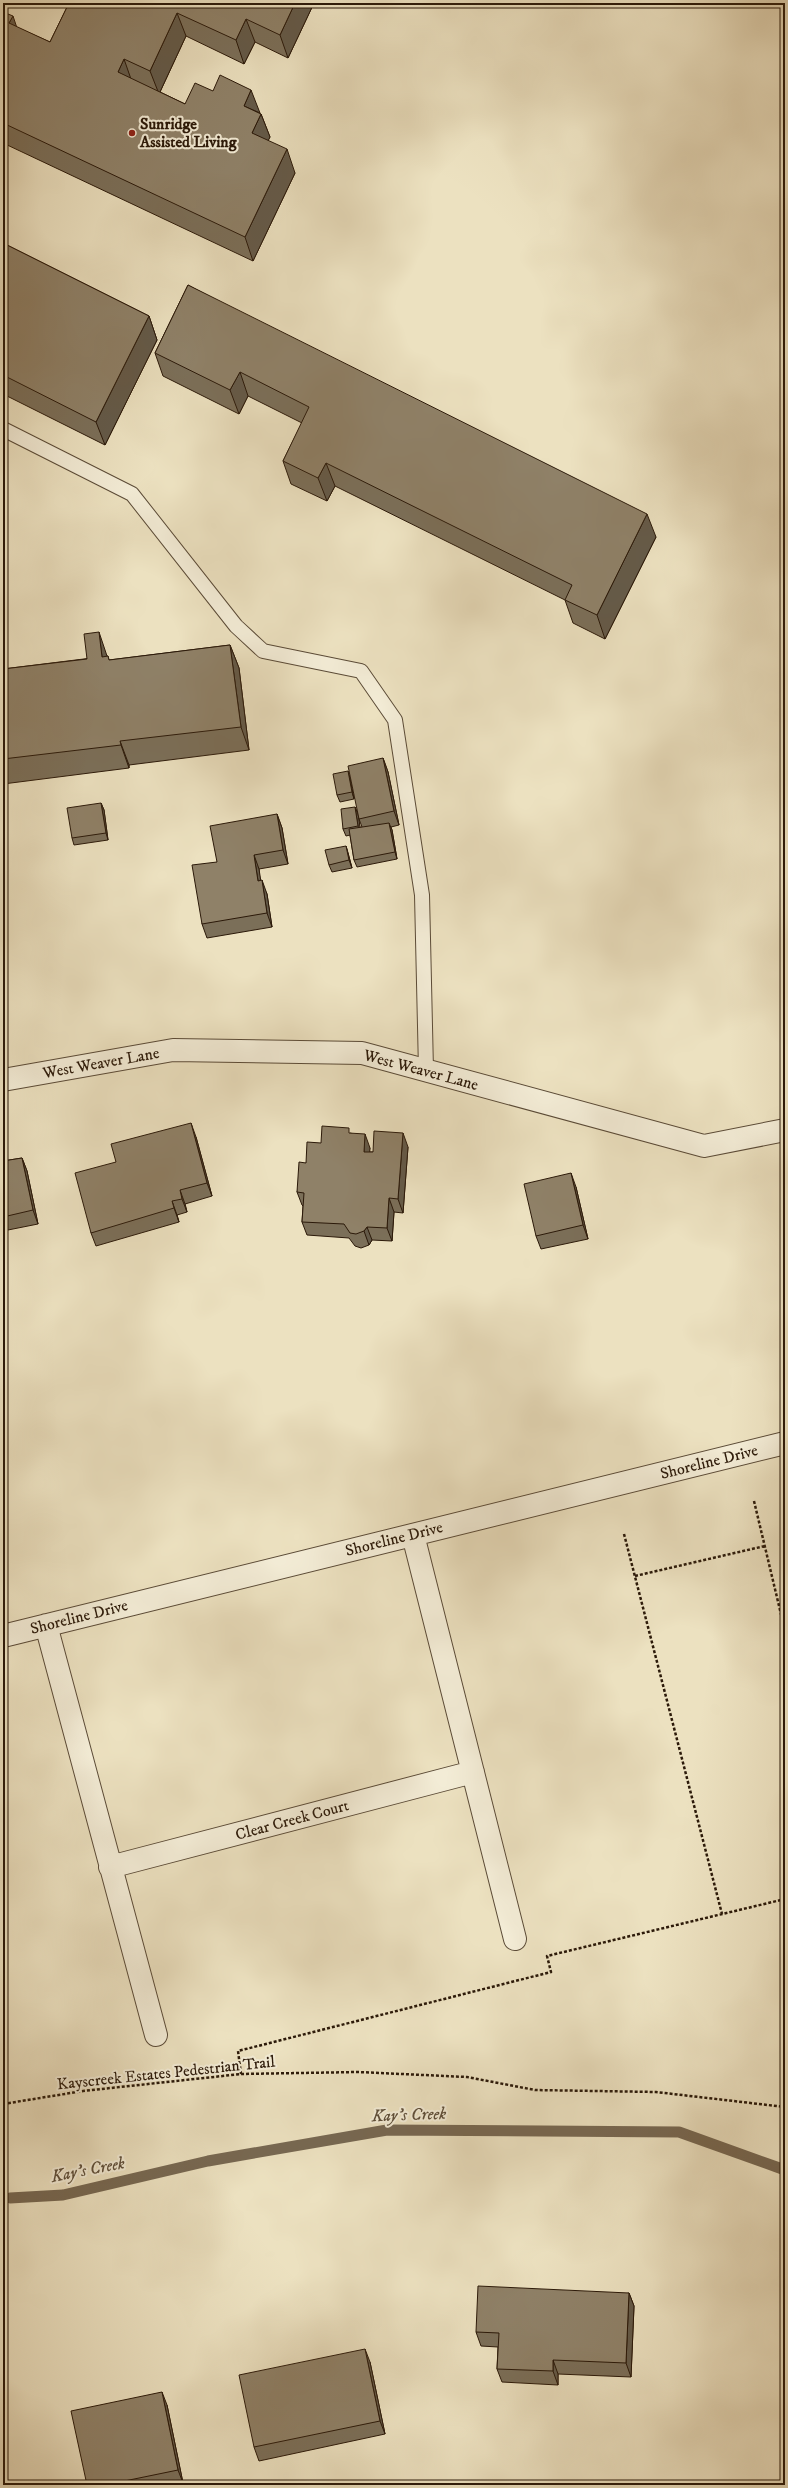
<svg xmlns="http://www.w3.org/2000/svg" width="788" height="2488" font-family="'IM FELL DW Pica',serif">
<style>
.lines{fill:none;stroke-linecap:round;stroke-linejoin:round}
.stream{stroke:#776852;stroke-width:11}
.lane-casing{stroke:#5b4b37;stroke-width:16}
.street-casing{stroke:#5b4b37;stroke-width:24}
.path{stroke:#2b1909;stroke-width:2.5;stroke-dasharray:3 2;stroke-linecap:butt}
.lane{stroke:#f3ecd6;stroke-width:14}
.street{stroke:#f3ecd6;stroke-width:22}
.wall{fill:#7b6f59;stroke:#2b1909}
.shaded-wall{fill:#645a49;stroke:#2b1909}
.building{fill:#8f8168;stroke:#2b1909}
.poi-dot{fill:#8f2418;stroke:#f3ecd6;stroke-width:1.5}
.labels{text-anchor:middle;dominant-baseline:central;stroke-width:4;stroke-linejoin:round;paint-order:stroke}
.poi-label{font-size:16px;font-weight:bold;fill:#2b1909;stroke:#f3ecd6;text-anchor:start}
.street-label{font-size:16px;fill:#2b1909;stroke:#f3ecd6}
.water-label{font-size:17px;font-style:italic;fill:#5e4e39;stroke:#f3ecd6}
</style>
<rect width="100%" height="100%" fill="#ece1c0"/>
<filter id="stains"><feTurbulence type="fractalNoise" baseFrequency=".005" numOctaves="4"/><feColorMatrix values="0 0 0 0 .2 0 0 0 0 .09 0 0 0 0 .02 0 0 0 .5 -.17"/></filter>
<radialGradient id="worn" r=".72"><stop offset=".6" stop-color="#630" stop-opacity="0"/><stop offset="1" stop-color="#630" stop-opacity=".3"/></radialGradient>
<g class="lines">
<path class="stream" d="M10 2198 63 2195 208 2161 387 2130 679 2132 785 2170"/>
<g class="lane-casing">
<path id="lane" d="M3 429 132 494 236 626 263 651 361 671 395 720 422 895 426 1070"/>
</g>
<g class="street-casing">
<path id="street" d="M3 1080 173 1050 362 1053 704 1146 785 1130
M413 1535 515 1939
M46 1625 156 2035
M3 1636 785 1443
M110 1867 473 1772"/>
</g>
<path class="path" d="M754 1501 785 1631
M624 1534 722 1914
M635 1576 765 1546
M241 2074 238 2051 551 1972 547 1956 785 1899
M3 2104 83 2091 241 2074 358 2072 467 2077 535 2090 656 2092 785 2107"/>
<use href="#lane" class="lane"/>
<use href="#street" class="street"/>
</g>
<path class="wall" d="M69 3H314L288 58 255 42 244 64 186 36 160 92 185 104 261 114 270 137 268 140 295 173 253 261 3 143V12L16 27 50 42Z
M3 243 149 316 157 340 105 445 3 394Z
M188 285 656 537 605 639 573 623 565 600 335 486 327 501 291 484 283 461 302 423 248 396 239 414 163 376 155 353Z
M230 645 239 668 249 750 129 765V768L3 784V669L108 656 109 660Z
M383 758 388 772 399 825 391 827 392 830 397 859 357 867 354 860 350 835 346 836 343 829 355 807 358 814 360 828 362 827 359 819Z
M350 778 354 799 340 802 337 795Z
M101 803 104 810 108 840 74 845 72 838Z
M277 814 282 828 288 864 259 869 260 881 267 894 272 927 207 938 202 924 217 862Z
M3 831 6 860H3Z
M346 846 348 853 352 868 332 872 329 865Z
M351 1133 370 1148 369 1152H373L408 1147 403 1213 394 1212 392 1241 372 1240 369 1245 361 1248 355 1246 349 1238 307 1235 302 1222 303 1206 302 1205 297 1192 306 1163 321 1143Z
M196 1137 212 1196 185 1204 187 1212 177 1215 179 1222 96 1246 91 1233 116 1162Z
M22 1158 27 1171 38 1224 3 1231V1161Z
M576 1187 588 1239 541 1249 536 1236Z
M629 2293 634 2306 631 2377 558 2374V2385L502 2382 497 2369 498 2347 481 2346 476 2332Z
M370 2362 385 2434 259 2461 254 2447Z
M167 2405 183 2483 175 2485H87Z"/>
<path class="shaded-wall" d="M295 3H314L288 58 280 35Z
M177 13 186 36 159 94 150 71Z
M13 16 21 40 9 23Z
M246 19 255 42 244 64 236 40Z
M124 59 132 82 118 72Z
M251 90 260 113 244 106Z
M261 114 270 137 261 156 252 133Z
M287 149 295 173 253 261 245 237Z
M149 316 157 340 105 445 96 422Z
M240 372 248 396 239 414 230 390Z
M326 463 335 486 327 501 318 478Z
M647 514 656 537 605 639 597 615Z
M99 632 107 656 110 680 102 657Z
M230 645 239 668 249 750 241 727Z
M120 741 129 765V768L121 745Z
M383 758 388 772 399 825 394 811Z
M348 771 350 778 354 799 352 792Z
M101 803 104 810 108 840 106 833Z
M355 807 358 814 361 833 358 826Z
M277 814 282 828 288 864 283 850Z
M389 823 392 830 397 859 395 852Z
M3 831 6 860 3 852Z
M346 846 348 853 352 868 349 860Z
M254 855 259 869 263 895 258 881Z
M262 880 267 894 272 927 267 913Z
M191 1123 196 1137 212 1196 207 1183Z
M403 1133 408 1147 403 1213 398 1199Z
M365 1134 370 1148 369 1165 364 1152Z
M22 1158 27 1171 38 1224 33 1210Z
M571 1173 576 1187 588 1239 583 1225Z
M180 1190 185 1204 187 1212 182 1199Z
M389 1198 394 1212 392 1241 387 1228Z
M172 1201 177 1215 179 1222 174 1208Z
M367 1227 372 1240 369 1245 364 1231Z
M629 2293 634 2306 631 2377 626 2363Z
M365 2349 370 2362 385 2434 380 2421Z
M553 2360 558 2374V2385L553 2371Z
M162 2392 167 2405 183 2483 178 2470Z"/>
<path class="building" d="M69 3H295L280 35 246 19 236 40 177 13 150 71 124 59 118 72 185 104 195 83 213 91 220 75 251 90 244 106 261 114 252 133 287 149 245 237 3 123V12L13 16 9 23 50 42Z
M3 243 149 316 96 422 3 375Z
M188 285 647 514 597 615 565 600 572 585 326 463 318 478 283 461 309 407 240 372 230 390 155 353Z
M99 632 102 657 108 656 109 660 230 645 241 727 120 741 121 745 3 759V669L87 659 84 634Z
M383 758 394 811 359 819 348 766Z
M348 771 352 792 337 795 333 774Z
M101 803 106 833 72 838 67 808Z
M355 807 358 826 343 829 341 809Z
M277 814 283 850 254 855 258 881 262 880 267 913 202 924 192 865 217 862 210 826Z
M389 823 395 852 354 860 349 829Z
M346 846 349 860 329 865 325 850Z
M191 1123 207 1183 180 1190 182 1199 172 1201 174 1208 91 1233 75 1173 116 1162 111 1144Z
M322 1126 349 1128V1133L365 1134 364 1152H373L374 1131 403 1133 398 1199 389 1198 387 1228 367 1227 364 1231 356 1234 350 1233 344 1224 302 1222 304 1193 297 1192 299 1162 306 1163 307 1142 321 1143Z
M22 1158 33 1210 3 1217V1161Z
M571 1173 583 1225 536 1236 524 1184Z
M478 2286 629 2293 626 2363 553 2360V2371L497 2369 499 2333 476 2332Z
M365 2349 380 2421 254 2447 239 2375Z
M162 2392 178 2470 105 2485H87L71 2411Z"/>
<circle class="poi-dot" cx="132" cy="133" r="4"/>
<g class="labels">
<g class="poi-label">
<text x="140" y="124">Sunridge<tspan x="140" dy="18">Assisted Living</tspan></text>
</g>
<g class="street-label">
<text transform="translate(101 1063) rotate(-10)">West Weaver Lane</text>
<text transform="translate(421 1070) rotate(15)">West Weaver Lane</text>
<text transform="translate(709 1462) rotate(-14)">Shoreline Drive</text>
<text transform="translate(394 1539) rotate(-14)">Shoreline Drive</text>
<text transform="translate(79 1617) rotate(-14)">Shoreline Drive</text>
<text transform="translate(292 1820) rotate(-15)">Clear Creek Court</text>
<text transform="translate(166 2073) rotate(-6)">Kayscreek Estates Pedestrian Trail</text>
</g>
<g class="water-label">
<text transform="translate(409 2115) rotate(-2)">Kay's Creek</text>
<text transform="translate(88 2170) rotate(-11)">Kay's Creek</text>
</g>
</g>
<rect width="788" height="2488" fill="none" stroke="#ece1c0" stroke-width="16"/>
<rect x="4" y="4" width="780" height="2480" fill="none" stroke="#2b1909" stroke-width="2"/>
<rect x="8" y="8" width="772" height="2472" fill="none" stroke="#2b1909"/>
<rect width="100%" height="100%" filter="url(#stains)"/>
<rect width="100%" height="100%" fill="url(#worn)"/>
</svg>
